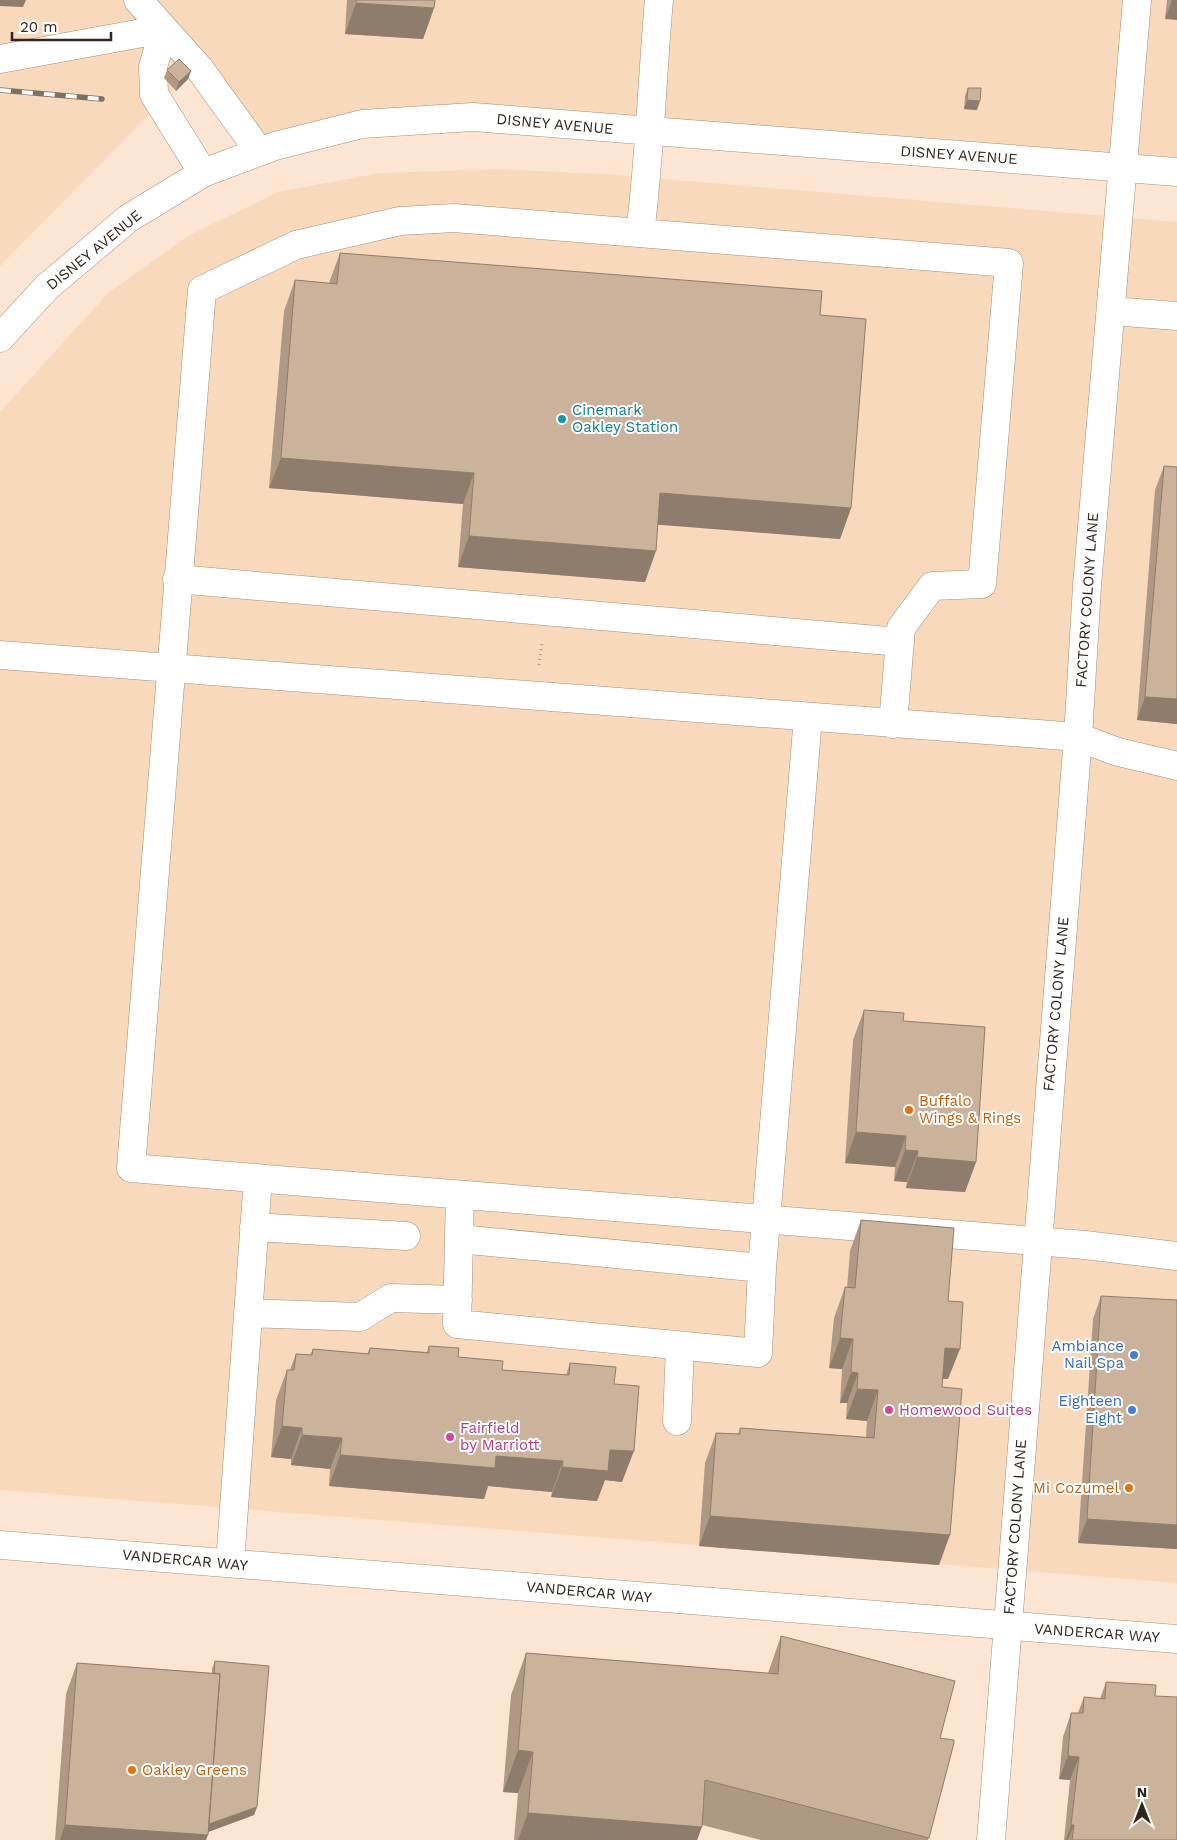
<svg xmlns="http://www.w3.org/2000/svg" width="1177" height="1840" font-family="'Work Sans',sans-serif">
<style>
.built{fill:#f9d9bb}
.lines{fill:none;stroke-linecap:round;stroke-linejoin:round}
.minor-casing{stroke:#a58d77;stroke-width:29}
.path{stroke:#ac9b8c;stroke-width:3;stroke-dasharray:1 4;stroke-linecap:butt}
.minor{stroke:#fff;stroke-width:28}
.rail-casing{stroke:#7e7063;stroke-width:5.5}
.rail{stroke:#fff;stroke-width:4;stroke-dasharray:11;stroke-linecap:butt}
.wall{fill:#af9984}
.shaded-wall{fill:#8e7d6c}
.building{fill:#cbb29a;stroke:#8e7d6c}
.culture-dot{fill:#0f9aa8;stroke:#fff;stroke-width:2}
.food-dot{fill:#e8710a;stroke:#fff;stroke-width:2}
.shop-dot{fill:#3f7fe0;stroke:#fff;stroke-width:2}
.hotel-dot{fill:#d1479c;stroke:#fff;stroke-width:2}
.labels{text-anchor:middle;dominant-baseline:central;stroke-width:4;stroke-linejoin:round;paint-order:stroke}
.street-label{font-size:15px;fill:#30261d;stroke:#fff}
.culture-label{font-size:15px;fill:#0d838f;stroke:#fff;text-anchor:start}
.food-label{font-size:15px;fill:#c56008;stroke:#fff;text-anchor:start}
.shop-label{font-size:15px;fill:#366cbe;stroke:#fff;text-anchor:end}
.hotel-label{font-size:15px;fill:#b23c85;stroke:#fff;text-anchor:start}
</style>
<rect width="100%" height="100%" fill="#fce6d3"/>
<path class="built" d="M0 0H1177V172L473 117 275 146 200 63 0 266Z
M499 169 604 174 1177 222V1583L0 1490V412L108 293 188 236 278 192 380 173Z"/>
<g class="lines">
<g class="minor-casing">
<path id="minor" d="M138 0 199 68 259 151
M164 29 153 67 154 94 203 173
M0 59 164 29
M640 233C650 156 652 78 659 0
M1112 311 1177 316
M0 338 47 287 129 218 203 173 275 146 362 124 473 117 1177 172
M177 579 900 642
M0 655 1078 737 1118 752 1177 766
M893 724 901 628 932 586 982 584 1009 263 454 218 400 221 296 245 202 290 131 1168 1085 1245 1177 1256
M460 1195 457 1324 758 1353 762 1268 808 717
M254 1227 406 1236
M459 1239 762 1268
M248 1313 360 1317 391 1298 458 1300
M677 1421 680 1346
M0 1545 1177 1639
M230 1563 258 1178
M991 1840 1078 737 1087 586 1137 0"/>
</g>
<path class="path" d="M539 665 542 642"/>
<use href="#minor" class="minor"/>
<g class="rail-casing">
<path id="rail" d="M0 90 102 99"/>
</g>
<use href="#rail" class="rail"/>
</g>
<path class="wall" d="M347 0H435L434 8 423 39 345 34Z
M1167 0H1177L1165 19Z
M167 70 188 79 176 91 164 78Z
M968 88 977 110 964 109 965 96Z
M340 253 820 315 851 508 840 539 658 524 645 582 458 567 463 504 269 488 284 311 295 280 329 283Z
M1164 466 1177 467V724L1137 720 1155 490Z
M864 1010 903 1021 976 1162 965 1192 906 1188 907 1182 894 1181 895 1167 845 1163 853 1040Z
M861 1220 948 1301V1379H942V1387L939 1565 699 1546 705 1463 716 1433 738 1434 740 1428 866 1437 867 1421 846 1419 847 1403H840L842 1369 829 1368 834 1318 845 1287 847 1288 850 1251Z
M1101 1296 1177 1549 1078 1543 1093 1319Z
M429 1346 458 1357 502 1370 566 1375 570 1363 614 1384 622 1482 605 1480 597 1501 551 1497 552 1492 488 1486 484 1499 329 1486 330 1469 291 1465V1459L271 1457 276 1400 287 1370H290L296 1354 310 1355 313 1349 367 1354 370 1348 427 1352Z
M781 1636 940 1738 954 1743 928 1840H761L702 1825 697 1840H514L518 1793 503 1792 511 1695 526 1653 768 1673Z
M215 1661 257 1807 254 1815 208 1832 206 1840H55L66 1694 77 1663 212 1673V1669Z
M1106 1682 1155 1696 1177 1840H1064L1070 1780 1059 1779 1063 1737 1071 1713H1078L1084 1697 1100 1699Z"/>
<path class="shaded-wall" d="M0 0H26L23 7 0 6Z
M1172 0H1177V20L1165 19Z
M356 3 434 8 423 39 345 34Z
M191 71 188 79 176 91 179 82Z
M967 100 980 101 977 110 964 109Z
M281 458 474 473 463 504 269 488Z
M660 493 851 508 840 539 649 524Z
M469 536 656 551 645 582 458 567Z
M1145 697 1177 699V724L1137 720Z
M856 1132 906 1136 895 1167 845 1163Z
M905 1150 918 1151 907 1182 894 1181Z
M917 1157 976 1162 965 1192 906 1188Z
M840 1338 853 1339 842 1369 829 1368Z
M945 1348 960 1349 948 1379 933 1378Z
M851 1372 858 1373 847 1403H840Z
M857 1389 878 1390 867 1421 846 1419Z
M282 1426 302 1428 291 1459 271 1457Z
M302 1435 342 1438 330 1469 291 1465Z
M610 1450 634 1451 622 1482 605 1480 597 1501 551 1497 562 1467Z
M340 1455 496 1456 563 1461 552 1492 488 1486 484 1499 329 1486Z
M710 1516 950 1535 939 1565 699 1546Z
M1087 1519 1177 1525V1549L1078 1543Z
M518 1750 533 1752 518 1793 503 1792Z
M1068 1756 1079 1757 1070 1780 1059 1779Z
M257 1807 254 1815 200 1835H208L206 1840H60L65 1825 202 1827Z
M528 1813 702 1827 697 1840H518Z
M1071 1825H1074L1068 1840H1066Z"/>
<path class="building" d="M356 0H435L434 8 356 3Z
M179 59 191 71 179 82 167 70Z
M968 88H981L980 101 967 100Z
M340 253 822 291 820 315 866 319 851 508 660 493 656 551 469 536 474 473 281 458 295 280 337 284Z
M1164 466 1177 467V699L1145 697Z
M864 1010 904 1013 903 1021 985 1027 976 1162 917 1157 918 1151 905 1150 906 1136 856 1132Z
M861 1220 954 1228 948 1301 963 1302 960 1349 945 1348 942 1387 962 1389 950 1535 710 1516 716 1433 740 1434V1428L874 1438 878 1390 857 1389 858 1373 851 1372 853 1339 840 1338 845 1287 855 1288Z
M1101 1296 1177 1300V1525L1087 1519Z
M429 1346 459 1348 458 1357 503 1361 502 1370 569 1375 570 1363 616 1367 614 1384 639 1386 634 1451 610 1450 608 1471 562 1467 563 1461 496 1456 495 1468 340 1455 342 1438 302 1435V1428L282 1426 287 1370H294L296 1354 312 1355 313 1349 369 1354 370 1348 429 1353Z
M781 1636 955 1681 940 1738 954 1740V1743L929 1838 705 1780 702 1827 528 1813 533 1752 518 1750 526 1653 778 1674Z
M215 1661 269 1666 257 1807 209 1824 220 1674 214 1673Z
M77 1663 220 1674 208 1835 65 1825Z
M1106 1682 1156 1685 1155 1696 1177 1697V1840H1072L1074 1825H1071L1079 1757 1068 1756 1071 1713H1083L1084 1697 1105 1699Z"/>
<circle class="culture-dot" cx="562" cy="419" r="5"/>
<g class="food-dot">
<circle cx="909" cy="1110" r="5"/>
<circle cx="1129" cy="1488" r="5"/>
<circle cx="132" cy="1770" r="5"/>
</g>
<g class="shop-dot">
<circle cx="1134" cy="1355" r="5"/>
<circle cx="1132" cy="1410" r="5"/>
</g>
<g class="hotel-dot">
<circle cx="889" cy="1410" r="5"/>
<circle cx="450" cy="1437" r="5"/>
</g>
<g class="labels">
<g class="street-label">
<text transform="translate(555 124) rotate(5)">DISNEY AVENUE</text>
<text transform="translate(959 155) rotate(4)">DISNEY AVENUE</text>
<text transform="translate(94 250) rotate(-39)">DISNEY AVENUE</text>
<text transform="translate(1087 600) rotate(-86)">FACTORY COLONY LANE</text>
<text transform="translate(1056 1004) rotate(-85)">FACTORY COLONY LANE</text>
<text transform="translate(1015 1527) rotate(-86)">FACTORY COLONY LANE</text>
<text transform="translate(185 1560) rotate(5)">VANDERCAR WAY</text>
<text transform="translate(589 1592) rotate(5)">VANDERCAR WAY</text>
<text transform="translate(1097 1633) rotate(4)">VANDERCAR WAY</text>
</g>
<g class="culture-label">
<text x="572" y="410">Cinemark<tspan x="572" dy="17">Oakley Station</tspan></text>
</g>
<g class="food-label">
<text x="919" y="1101">Buffalo<tspan x="919" dy="17">Wings &amp; Rings</tspan></text>
<text x="1119" y="1488" text-anchor="end">Mi Cozumel</text>
<text x="142" y="1770">Oakley Greens</text>
</g>
<g class="shop-label">
<text x="1124" y="1346">Ambiance<tspan x="1124" dy="17">Nail Spa</tspan></text>
<text x="1122" y="1401">Eighteen<tspan x="1122" dy="17">Eight</tspan></text>
</g>
<g class="hotel-label">
<text x="899" y="1410">Homewood Suites</text>
<text x="460" y="1428">Fairfield<tspan x="460" dy="17">by Marriott</tspan></text>
</g>
</g>
<g transform="translate(1142 1805)" stroke="#ffffff" stroke-width="4" paint-order="stroke">
<path d="M0-4L9 19L0 12L-9 19Z" fill="#30261d"/>
<text y="-8" font-size="14" font-weight="bold" text-anchor="middle" fill="#30261d">N</text>
</g>
<path d="M12 32v8h99v-8" fill="none" stroke="#30261d" stroke-width="2.5"/>
<text x="20" y="32" font-size="15" fill="#30261d" stroke="#ffffff" stroke-width="4" paint-order="stroke">20 m</text>
</svg>
